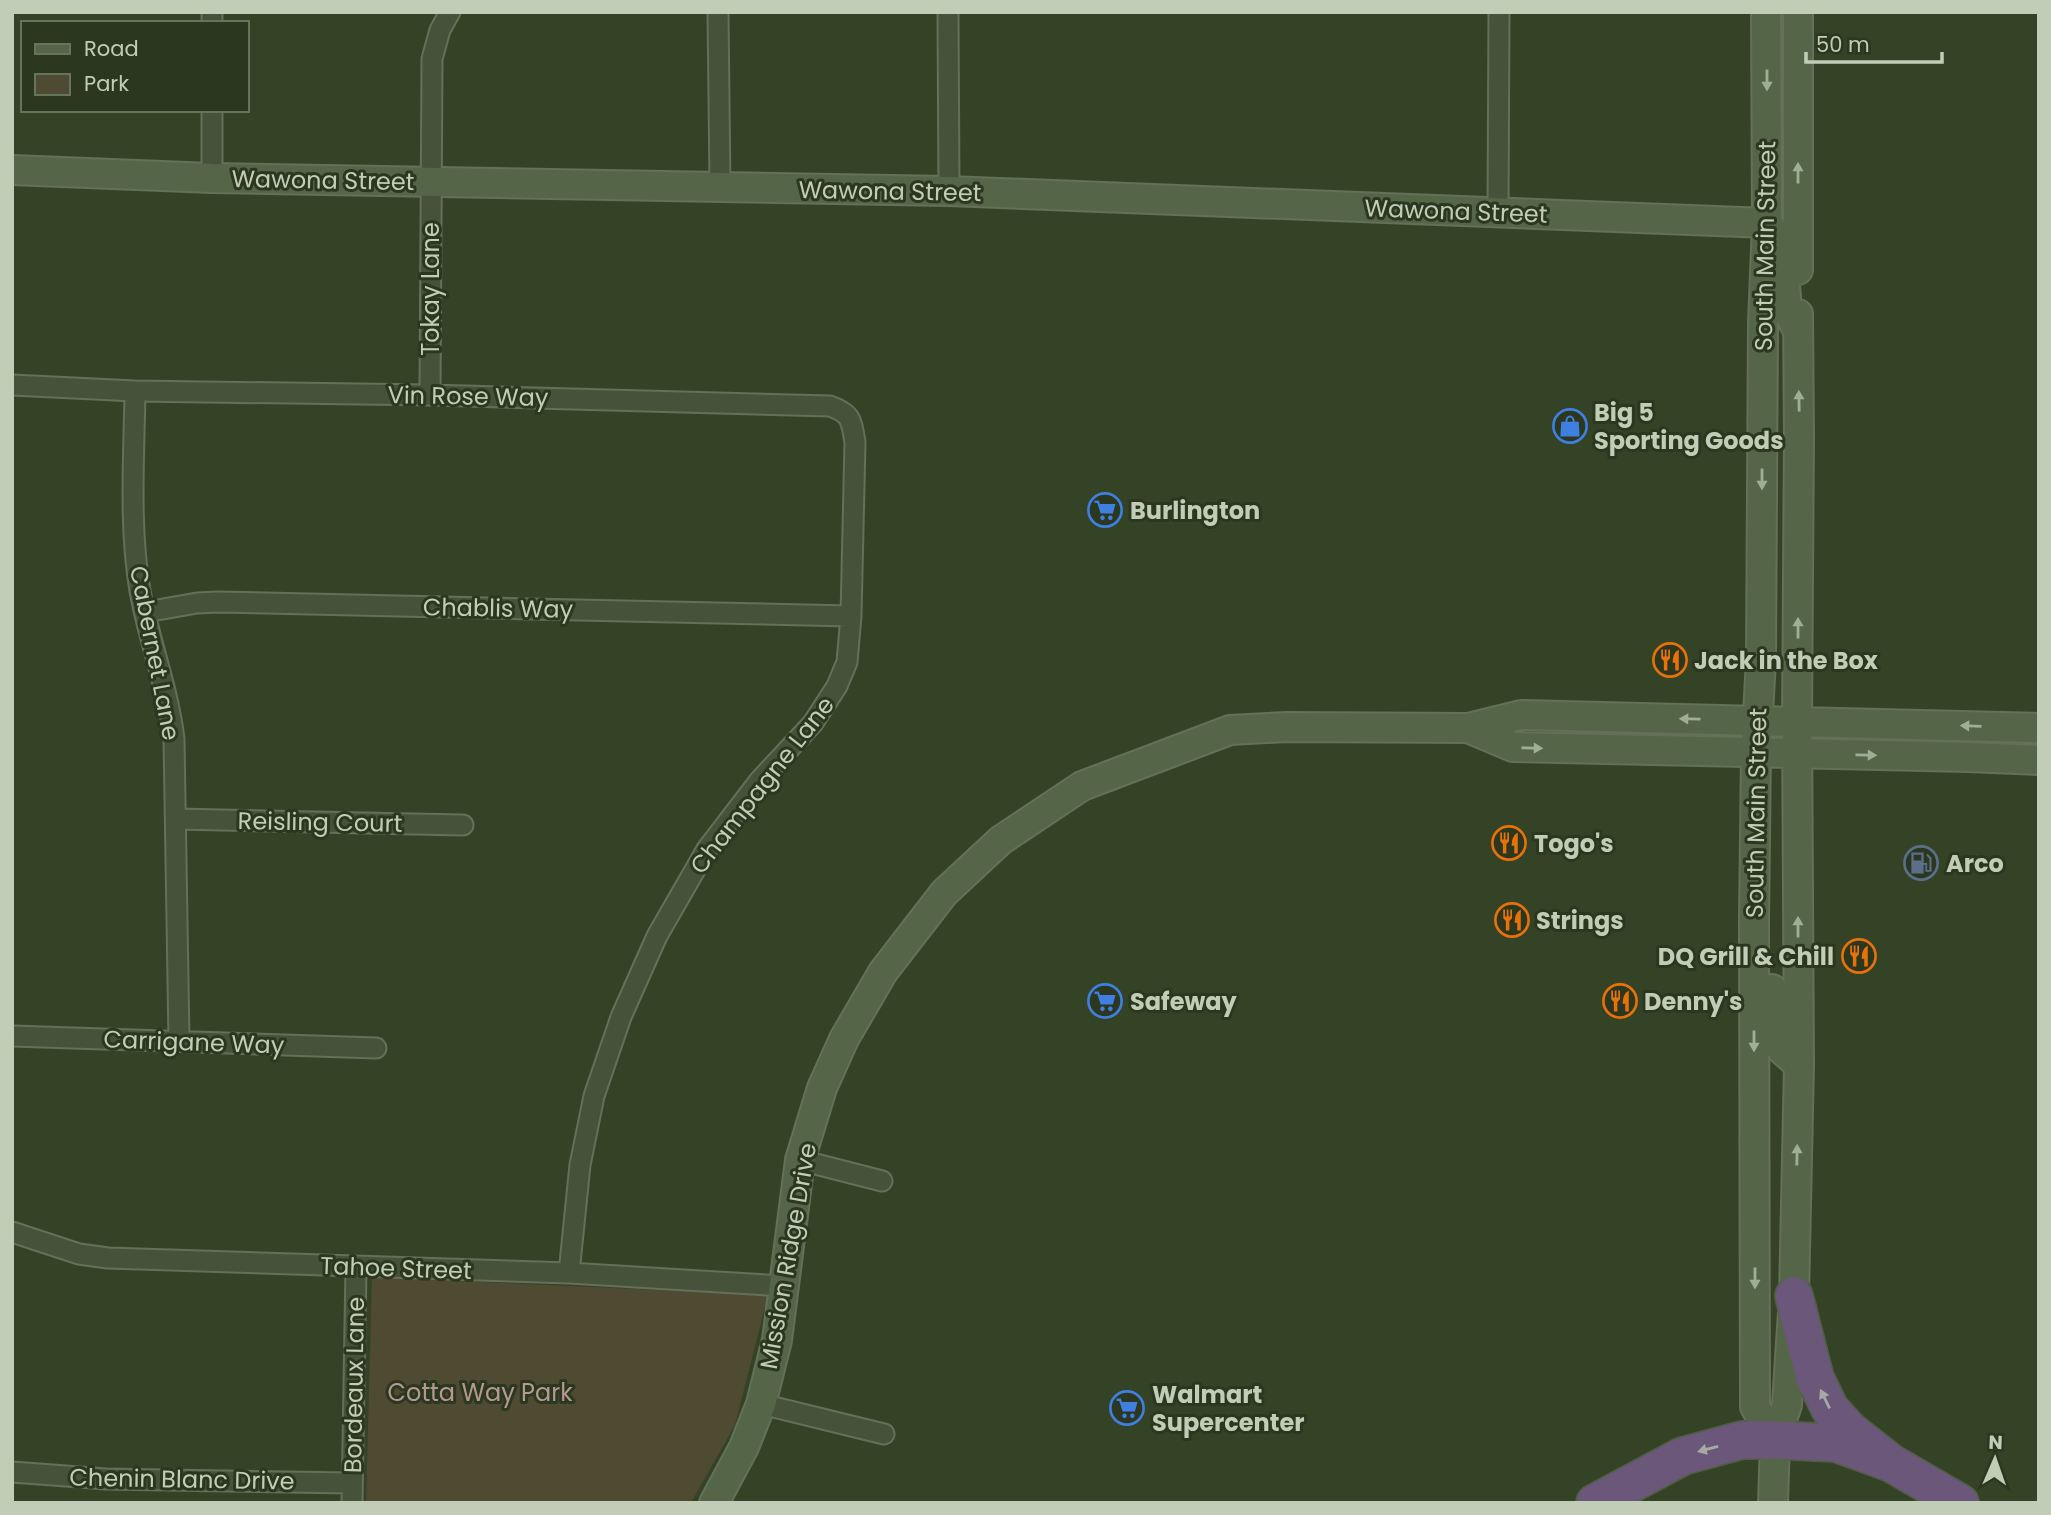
<svg xmlns="http://www.w3.org/2000/svg" width="2051" height="1515" font-family="Poppins,sans-serif">
<style>
.green{fill:#4f4b32}
.lines{fill:none;stroke-linecap:round;stroke-linejoin:round}
.street-casing{stroke:#647058;stroke-width:23}
.secondary-casing{stroke:#647058;stroke-width:32}
.highway-casing{stroke:#515d45;stroke-width:40}
.street{stroke:#46533a;stroke-width:19}
.secondary{stroke:#556648;stroke-width:28}
.highway{stroke:#6a5779;stroke-width:37}
.oneway{fill:#a1ae96}
.oneway2{fill:#a7aaa4}
.labels{text-anchor:middle;dominant-baseline:central;stroke-width:6;stroke-linejoin:round;paint-order:stroke}
.street-label{font-size:24px;fill:#c1cdb7;stroke:#2b381f}
.poi-label{font-size:24px;font-weight:bold;fill:#c1cdb7;stroke:#2b381f;text-anchor:start}
.park-label{font-size:24px;fill:#b69892;stroke:#2b381f}
</style>
<rect width="100%" height="100%" fill="#344326"/>
<path class="green" d="M372 1277 768 1295 735 1425 691 1503H366Z"/>
<g class="lines">
<g class="street-casing">
<path id="street" d="M212 12V23
M718 12 720 188
M948 12 949 191
M212 110V178
M1498 213 1499 12
M12 385 135 391 430 395 830 406C852 414 851 420 855 442L851 616 847 662 837 686 813 723 760 780 707 849 657 936 621 1017 594 1096 580 1165 569 1273
M135 391C134 458 129 525 140 591 149 641 168 688 174 739L179 1041
M430 395 432 59 440 30 450 12
M146 612 197 603 217 602 851 616
M176 819 463 825
M12 1036 376 1048
M800 1160 882 1181
M12 1232 79 1254 108 1258 569 1273 783 1286
M761 1404 884 1434
M12 1472 106 1479 352 1483
M352 1503 356 1267"/>
</g>
<g class="secondary-casing">
<path id="secondary" d="M1766 12 1767 223 1763 324 1761 659 1756 752 1754 920 1755 1407 1775 1440
M12 170 212 178 949 191 1767 223 1778 237 1783 260 1787 310 1798 331
M1798 270V12
M1468 728 1513 747 1968 757 2039 760
M1772 989 1774 1025 1781 1049 1799 1065
M714 1503 744 1447 761 1404 777 1340 800 1160 822 1088 844 1039 883 972 944 893 1001 840 1082 786 1230 730 1287 727 1468 728 1521 715 2039 728
M1773 1503 1775 1440 1787 1405 1794 1296 1799 1065 1797 721 1799 435 1798 314"/>
</g>
<g class="highway-casing">
<path id="highway" d="M1794 1296 1815 1378 1830 1409 1849 1430 1891 1463 1960 1503
M1595 1503 1683 1456 1742 1440H1775L1836 1443 1891 1463"/>
</g>
<use href="#street" class="street"/>
<use href="#secondary" class="secondary"/>
<use href="#highway" class="highway"/>
</g>
<defs><path id="oneway-solid" d="M-6-.8H1V-3.2L6.5 0L1 3.2V.8H-6Z" transform="scale(1.75)"/></defs>
<g class="oneway">
<use href="#oneway-solid" transform="translate(1767 80) rotate(90)"/>
<use href="#oneway-solid" transform="translate(1798 173) rotate(-90)"/>
<use href="#oneway-solid" transform="translate(1799 401) rotate(-91)"/>
<use href="#oneway-solid" transform="translate(1762 479) rotate(90)"/>
<use href="#oneway-solid" transform="translate(1798 628) rotate(-90)"/>
<use href="#oneway-solid" transform="translate(1690 719) rotate(-179)"/>
<use href="#oneway-solid" transform="translate(1971 726) rotate(-178)"/>
<use href="#oneway-solid" transform="translate(1532 748) rotate(1)"/>
<use href="#oneway-solid" transform="translate(1866 755) rotate(1)"/>
<use href="#oneway-solid" transform="translate(1798 927) rotate(-90)"/>
<use href="#oneway-solid" transform="translate(1754 1041) rotate(90)"/>
<use href="#oneway-solid" transform="translate(1797 1155) rotate(-89)"/>
<use href="#oneway-solid" transform="translate(1755 1278) rotate(90)"/>
</g>
<g class="oneway2">
<use href="#oneway-solid" transform="translate(1825 1399) rotate(-116)"/>
<use href="#oneway-solid" transform="translate(1708 1449) rotate(165)"/>
</g>
<defs>
<g id="shop-ring" transform="scale(1.75)"><circle r="9.5" fill="#2b381f" stroke="#3f7fe0" stroke-width="1.5"/><path d="M-5-2.5h2.3a2.7 3.5 0 0 1 5.4 0H5L5.5 6h-11ZM-1.5-2.5h3a1.5 2.3 0 0 0-3 0Z" fill="#3f7fe0"/></g>
<g id="supermarket-ring" transform="scale(1.75)"><circle r="9.5" fill="#2b381f" stroke="#3f7fe0" stroke-width="1.5"/><path d="M-6-5.5h2.5l.6 2H6L4.5 2H-2.5L-4.4-4H-6ZM-1.5 3.2a1.3 1.3 0 1 0 .1 0ZM3 3.2a1.3 1.3 0 1 0 .1 0Z" fill="#3f7fe0"/></g>
<g id="restaurant-ring" transform="scale(1.75)"><circle r="9.5" fill="#2b381f" stroke="#e8710a" stroke-width="1.5"/><path d="M-5-6h1v4h1v-4h1v4h1v-4h1v5L-1.5 .5V6h-2V.5L-5-1ZM5-6V6H3V1.5H1.5Q1.5-4 5-6Z" fill="#e8710a"/></g>
<g id="fuel-ring" transform="scale(1.75)"><circle r="9.5" fill="#2b381f" stroke="#5c6f8a" stroke-width="1.5"/><path d="M-5.5-6h7V0h2V4h1.3V-2.5L3-4.5l.8-.8L6-3V5H2.5V1h-1V6h-7ZM-4.2-4.7v3.2H.2V-4.7Z" fill="#5c6f8a"/></g>
</defs>
<g fill-rule="evenodd">
<use href="#shop-ring" x="1570" y="426"/>
<use href="#supermarket-ring" x="1105" y="510"/>
<use href="#restaurant-ring" x="1670" y="660"/>
<use href="#restaurant-ring" x="1509" y="843"/>
<use href="#fuel-ring" x="1921" y="863"/>
<use href="#restaurant-ring" x="1512" y="920"/>
<use href="#restaurant-ring" x="1859" y="956"/>
<use href="#supermarket-ring" x="1105" y="1001"/>
<use href="#restaurant-ring" x="1620" y="1001"/>
<use href="#supermarket-ring" x="1127" y="1408"/>
</g>
<g class="labels">
<g class="street-label">
<text transform="translate(323 180) rotate(1)">Wawona Street</text>
<text transform="translate(890 191) rotate(1)">Wawona Street</text>
<text transform="translate(1456 211) rotate(2)">Wawona Street</text>
<text transform="translate(1765 246) rotate(-89)">South Main Street</text>
<text transform="translate(430 289) rotate(-90)">Tokay Lane</text>
<text transform="translate(468 396) rotate(1)">Vin Rose Way</text>
<text transform="translate(498 608) rotate(1)">Chablis Way</text>
<text transform="translate(155 653) rotate(79)">Cabernet Lane</text>
<text transform="translate(762 785) rotate(-52)">Champagne Lane</text>
<text transform="translate(1756 813) rotate(-89)">South Main Street</text>
<text transform="translate(320 822) rotate(1)">Reisling Court</text>
<text transform="translate(194 1042) rotate(2)">Carrigane Way</text>
<text transform="translate(788 1256) rotate(-80)">Mission Ridge Drive</text>
<text transform="translate(396 1268) rotate(2)">Tahoe Street</text>
<text transform="translate(354 1385) rotate(-89)">Bordeaux Lane</text>
<text transform="translate(182 1479) rotate(1)">Chenin Blanc Drive</text>
</g>
<g class="poi-label">
<text x="1594" y="412">Big 5<tspan x="1594" dy="28">Sporting Goods</tspan></text>
<text x="1130" y="510">Burlington</text>
<text x="1694" y="660">Jack in the Box</text>
<text x="1534" y="843">Togo's</text>
<text x="1946" y="863">Arco</text>
<text x="1536" y="920">Strings</text>
<text x="1834" y="956" text-anchor="end">DQ Grill &amp; Chill</text>
<text x="1130" y="1001">Safeway</text>
<text x="1644" y="1001">Denny's</text>
<text x="1152" y="1394">Walmart<tspan x="1152" dy="28">Supercenter</tspan></text>
</g>
<g class="park-label">
<text x="480" y="1392">Cotta Way Park</text>
</g>
</g>
<rect width="2051" height="1515" fill="none" stroke="#c1cdb7" stroke-width="28"/>
<rect x="21" y="21" width="228" height="91" fill="#2b381f" stroke="#67745c" stroke-width="2"/>
<rect x="35" y="44" width="35" height="10" fill="#556648" stroke="#67745c" stroke-width="2"/>
<text x="84" y="56" font-size="21" fill="#c1cdb7">Road</text>
<rect x="35" y="74" width="35" height="21" fill="#4f4b32" stroke="#67745c" stroke-width="2"/>
<text x="84" y="91" font-size="21" fill="#c1cdb7">Park</text>
<g transform="translate(1995 1459) rotate(2)" stroke="#2b381f" stroke-width="5" paint-order="stroke">
<path d="M0-5L12 26L0 18L-12 26Z" fill="#c1cdb7"/>
<text y="-10" font-size="19" font-weight="bold" text-anchor="middle" fill="#c1cdb7">N</text>
</g>
<path d="M1806 52v10h136v-10" fill="none" stroke="#c1cdb7" stroke-width="3.5"/>
<text x="1816" y="52" font-size="21" fill="#c1cdb7" stroke="#2b381f" stroke-width="5" paint-order="stroke">50 m</text>
</svg>
